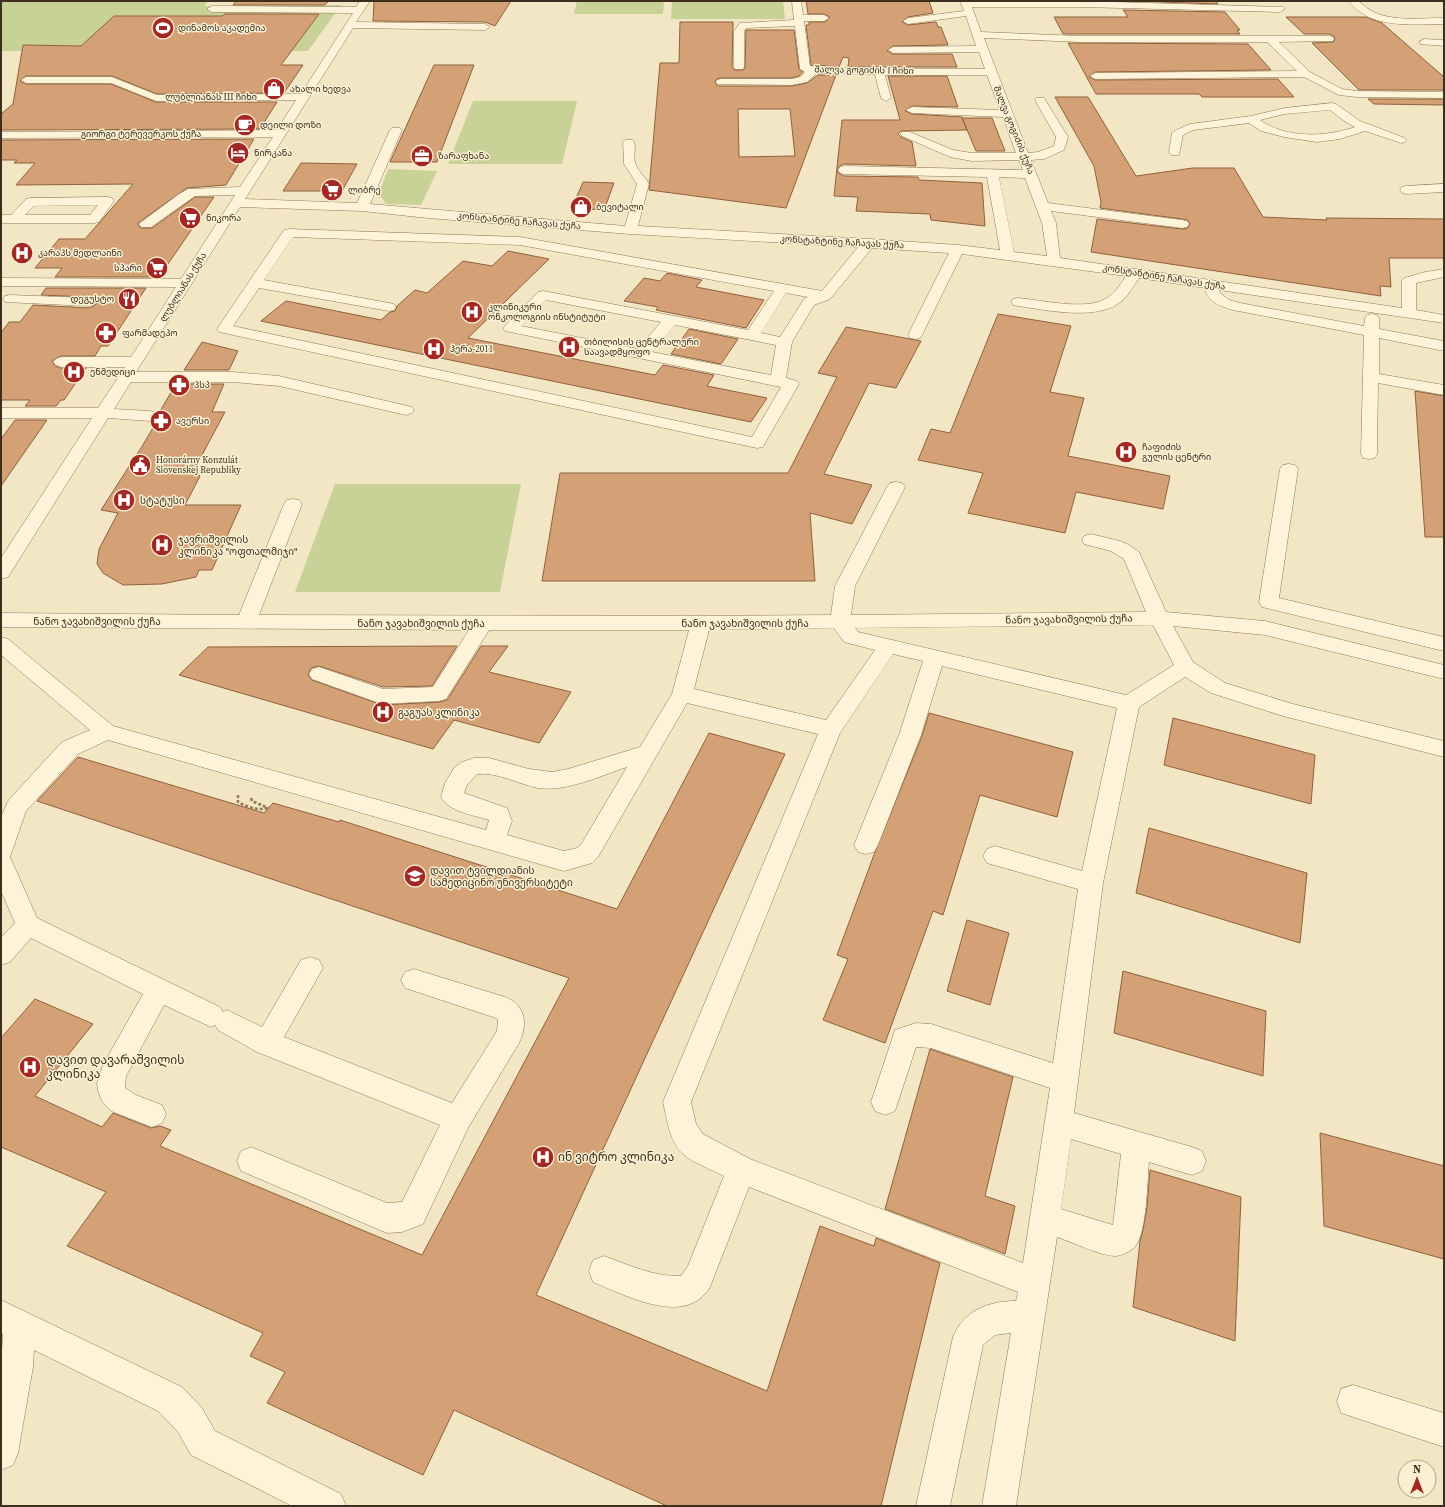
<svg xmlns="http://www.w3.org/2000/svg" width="1445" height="1507" font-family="'Source Serif 4','Noto Sans Georgian',serif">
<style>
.green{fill:#c8d296}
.building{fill:#d4a176;stroke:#90613c;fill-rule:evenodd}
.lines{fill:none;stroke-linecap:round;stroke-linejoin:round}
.minor-casing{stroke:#8f7858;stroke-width:1}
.path{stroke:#8f7858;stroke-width:2.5;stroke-dasharray:3 2;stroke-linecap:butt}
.minor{fill:#fcf3d8;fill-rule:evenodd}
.labels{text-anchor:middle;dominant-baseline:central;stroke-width:3;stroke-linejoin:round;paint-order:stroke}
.far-poi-label{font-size:9px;fill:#3d2e1d;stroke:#f9f0d4;text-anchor:start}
.far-street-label{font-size:9px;fill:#3d2e1d;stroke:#f9f0d4}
.poi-label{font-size:10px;fill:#3d2e1d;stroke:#f9f0d4;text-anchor:start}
.street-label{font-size:10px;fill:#3d2e1d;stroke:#f9f0d4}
.near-poi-label{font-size:12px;fill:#3d2e1d;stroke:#f9f0d4;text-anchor:start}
</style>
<rect width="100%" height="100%" fill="#f2e6c4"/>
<path class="green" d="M1 1H208L204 6 341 5 308 51H1Z
M577 1H664L663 14H574Z
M672 1H783L785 19H671Z
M473 101H577L562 164H448Z
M388 169 437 171 421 205 386 204 379 194Z
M335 484H521L500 592H295Z"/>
<path class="building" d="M236 1H329L325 5H233Z
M374 1H511L495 26 485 22 373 21Z
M806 1H929L933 13 908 17 902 22 908 25 936 22 938 27H941L948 45 893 46 887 51 893 54H952L957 67H848L849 58 843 57 839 67 811 65 806 25H809V22H825L830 17 824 14H808Z
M1132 1H1216L1218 4Z
M1123 10 1225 12 1240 30H1237L1240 34H1063L1054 17H1128Z
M225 14H319L281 65H303L284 93 157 94 112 76H26L20 81 26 84H111L156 102H277L260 129 1 130V114L13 104 23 45 81 46 114 16H222Z
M1286 17H1366L1382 23 1444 77V90H1359L1312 43 1333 42 1335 40 1334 36 1329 34H1304Z
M680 22H733L732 67 735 70H743L745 68 746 30H794L799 69 803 72 799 76 792 78H721L717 79 715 81 717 86H792L807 83 818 75H836L786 208 649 190 660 63H679ZM738 109H790L795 156 739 157Z
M1068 43 1248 44 1271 70 1095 72 1089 77 1095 80 1278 79 1294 97H1202L1199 94H1096Z
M434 65H474L437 162H390Z
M888 76H947L958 107 912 106 905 111 912 114 962 117 967 130 901 131 898 134 901 137 912 142 916 166 844 164 839 166 837 171 840 174 844 176 918 177 919 180 982 183 985 226 931 220 930 214 856 211 858 197 834 196 842 120H900Z
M1055 97H1088L1136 176 1193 168H1234L1263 217 1327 220 1326 218 1444 219V258H1389L1391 287 1380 286 1381 296 1091 252 1097 219 1182 229 1188 228 1190 223 1187 220 1182 219 1100 208 1101 202 1094 166Z
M1368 99H1444V105L1374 104Z
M962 118H992L1005 151H976Z
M254 139 226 185 187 188 138 223V225L141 228H152L195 197H214L159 277H55L62 268H35L59 239H85L133 184 16 185 35 163H14L17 160H1V140Z
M301 163 357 164 342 191H283Z
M583 182 614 183 604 210 572 208Z
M508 251 549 259 468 338 655 375 663 365 714 375 707 386 767 398 751 422 261 321 286 301 381 320 390 312 395 311 397 306 415 290 427 293 463 261 492 266Z
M667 273 702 280 696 287 764 300 746 328 656 310 658 307 624 301 644 278 660 281Z
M46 288H146L108 346H101L95 356H61L52 361 55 366 60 368H86L64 400H61L56 406H25L30 400H1V333L9 322H20L33 305 89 308 94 306 97 303 95 298 89 297 41 295Z
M998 314 1071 326 1050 392 1084 398 1068 456 1170 476 1163 509 1076 492 1065 533 968 513 983 473 918 460 931 429 950 433Z
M846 327 921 341 896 388 869 383 824 474 872 485 852 524 810 513 815 581H542L560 473H788L837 377 818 373Z
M689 329 738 339 721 364 671 354Z
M202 342 238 351 229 370H184Z
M176 384H224L212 412H225L194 470 200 476 185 505H241L212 570H199L196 577 162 584 123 585 103 573 97 564 99 549 118 513 101 510 141 448 163 411H160Z
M1415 391 1444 396V537H1425Z
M15 420H47L1 486V439Z
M457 646 432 686 383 687 319 666 311 668 308 675 312 680 382 705 439 702 447 700 481 646H508L489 672 571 692 539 743 454 720 433 749 179 675 208 647Z
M929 713 1073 752 1057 817 980 795 943 915 933 911 885 1043 823 1020 848 959 837 955 875 852 922 736Z
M1173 718 1315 755 1311 804 1164 765Z
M709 733 785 754 536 1295 767 1391 820 1226 874 1246 876 1238 940 1263 881 1506H667L454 1410 423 1475 267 1403 285 1372 250 1356 263 1333 67 1246 106 1192 1 1147V1038L35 999 93 1024 35 1096 102 1127 113 1113 151 1128 160 1126 171 1130 160 1146 422 1255 569 978 37 801 78 757 264 813 273 803 339 822 340 820 617 909Z
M1149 828 1307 873 1300 943 1136 893Z
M967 920 1009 933 990 1005 947 991Z
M1123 971 1266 1011 1263 1076 1114 1033Z
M930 1049 1013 1077 985 1196 1015 1206 1005 1254 885 1209Z
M1320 1133 1444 1166V1259L1324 1226Z
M1150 1170 1241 1197 1235 1341 1133 1307 1140 1241 1143 1230 1147 1207Z"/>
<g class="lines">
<g class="minor-casing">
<path id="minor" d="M360 1H370L356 22 485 24 490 27 485 30 353 28 245 199 357 203 390 130 392 128H400L402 130 370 204 625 226 637 184 624 164 623 142 625 140H633C637 145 633 155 635 162 637 171 645 176 649 184L638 226 869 239 958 245 1000 250 987 177 844 174 840 173 838 170 840 167 844 166 1023 170 1019 160 972 161 950 157 902 136 900 134 902 132H910L953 150 972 153H1016L1003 117 912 113 906 110 912 107 1000 110 987 75H885L891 98 886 101 881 98 875 74 817 73 807 82 792 85 717 84 716 82 717 80 721 79H792L800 77 805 72 800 69 795 26 746 28 744 31V67L743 69H735L734 67V31L740 23 794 20 792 2 801 1 803 15H824L829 18 824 21H804L810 66 825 68 985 69 979 52 893 53 888 50 893 47 976 46 966 16 908 24 903 21 908 18 964 11 960 1H1081L1283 7 1285 9 1280 12 1081 7H972L981 32 1080 36H1329L1333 37 1334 39 1333 41 1279 42 1310 72 1342 89 1357 91 1444 92V98L1357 97 1339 95 1304 77 1095 79 1090 76 1095 73 1297 71 1267 42H1080L984 38 1028 153 1038 152 1054 146 1056 137 1035 100 1036 98H1044L1068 137 1064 150 1044 159 1031 160 1048 203 1182 220 1187 221 1189 224 1187 227 1182 228 1051 211 1056 223 1060 258 1402 308V281L1404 278 1425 272 1444 269V277L1416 283V310L1444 315V323L1219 290 1220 293 1229 300 1240 303 1364 326 1365 318 1367 315 1372 314 1377 315 1379 318V329L1444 341V351L1379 338V374L1444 385V395L1378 383 1377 454 1375 458 1369 459 1363 458 1361 454 1364 335 1233 310C1220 306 1207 302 1205 288L1139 278C1134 285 1129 294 1123 300 1099 322 1047 310 1018 306L1013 305 1011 302 1013 299 1018 298C1040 300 1084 310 1103 300 1114 295 1120 285 1126 276L962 254 922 335 920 338 915 339 910 338 908 335 949 253 872 248 830 299 814 305 792 342 786 378 797 381 799 384 765 443 763 447 757 448 224 333 219 332 217 329 284 230 289 229 520 237 822 291 858 247 630 234 428 218 362 211 240 207 136 372H232L279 376 412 407 414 410 412 413 406 415 279 386 232 382H131L114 409 150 411 156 413 158 416 156 419 150 421 108 418 8 577 1 579V558L92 418H1V408H98L125 367H61L56 365 53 362 56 359 61 357H131L176 287 1 286V278L181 279 235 195 195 196 151 227H141L139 224 179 194 188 189 240 187 273 137 1 138V132L277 130 296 100 156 101 111 83H26L21 80 26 77H112L157 95 301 94 353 13 212 12 207 9 212 6 356 7ZM999 177 1025 178 1042 223 1047 256 1014 252ZM293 237 520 245 774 291 748 330 543 291 538 292 503 328 505 331 510 332 781 387 752 437 233 326 259 288 389 311 394 310 396 307 394 304 389 303 264 280ZM786 293 808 297 804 299 780 337 761 333ZM546 300 661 322 638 349 521 326ZM675 325 776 345 771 375 652 352Z
M1349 1H1359C1379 24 1416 18 1444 18V24C1413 24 1370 30 1349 1Z
M1424 39 1444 40V46L1420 44 1419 42Z
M1332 103 1336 104 1360 121 1405 138 1407 140 1405 142 1401 143 1365 131 1340 139 1317 142 1284 137 1261 131 1249 123 1193 130 1183 135 1179 155H1171L1169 152 1172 133 1174 131 1190 124 1251 116 1285 108ZM1330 110 1344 121 1355 127C1326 137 1287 139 1260 120L1285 114Z
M1444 184V192L1406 194 1402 193 1400 190 1402 187 1406 186Z
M108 197 112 198 114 201 99 222 94 223H1V215H11L26 199 30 198ZM98 205 90 215H25L34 206Z
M10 295 89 298 94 299 96 302 94 305 89 306 5 302 3 299 5 296Z
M1289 464 1295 465 1298 469 1279 598 1444 637V651L1262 607 1259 602 1280 469 1283 465Z
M896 482 902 483 905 487 855 586 851 615 1146 612 1124 559 1111 551 1084 544 1082 540 1084 536 1091 534 1120 541 1129 545 1139 552 1166 612 1265 621 1444 665V679L1265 635 1173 626 1193 662 1225 683 1293 704 1444 741V757L1283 716 1211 693 1185 677 1139 707 1103 883 1074 1113 1192 1147 1202 1151 1206 1161 1202 1171 1192 1175 1149 1162C1147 1182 1147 1232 1135 1247 1131 1251 1121 1256 1115 1256 1101 1256 1072 1242 1057 1237L1016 1506H982L1011 1333 995 1335 983 1345 950 1506H916L953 1337C964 1310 989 1301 1016 1301L1018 1292 749 1187 710 1287C686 1328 625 1295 593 1282L589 1271 593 1260 604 1256C629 1265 654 1277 681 1276L688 1266 724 1176C714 1171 690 1161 683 1154 669 1141 667 1119 663 1102L818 734 687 703 598 857 592 863 564 871 108 740 78 754 26 811 10 857 37 918 220 1007 223 1012 227 1010 262 1027 301 960 310 957 319 960 323 968 284 1037 452 1103 497 1031 498 1020 496 1018 405 988 401 980 405 972 414 969 505 997C526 1005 528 1024 519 1043L468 1128 423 1224 402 1232 387 1233 241 1171 237 1161 241 1151 251 1147 387 1203 402 1202 440 1125 257 1052 218 1030 215 1025 211 1027 164 1005 126 1076 125 1088 136 1095 162 1105 166 1114 162 1123 152 1127 111 1111 102 1101 98 1091 97 1084 103 1065 143 994 31 938 10 962 1 965V937L15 923 1 891V817L8 801 62 742 90 730 1 655V637L8 639 113 726 486 830 489 820C474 815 449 812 441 797L445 783 454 768 462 762 474 758H489L529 769 552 772 568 769 640 747 672 694 689 630H489L446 699 439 701 382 704 312 679 309 674 312 669 319 667 383 689 433 687 469 630 1 627V613L239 615 284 504 287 500 293 499 299 500 302 504 259 615 701 616 831 615 835 586 887 487 890 483ZM1153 625 1174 665 1126 695 858 632 855 628ZM834 628 844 642 875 650 826 720 694 689 709 630ZM893 654 923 661 899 735 854 845 858 852 866 854 874 852 878 845 921 735 942 666 1117 708 1082 871 995 846 987 849 983 856 987 863 1078 889 1053 1063 931 1024 916 1023 895 1030 871 1102 875 1111 885 1115 895 1111 916 1047 931 1048 1050 1088 1023 1263 750 1159 703 1134 696 1124 691 1102 840 733ZM627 767 582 843 577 848 564 851 507 835 512 821 507 808 464 793 467 785 477 774C498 772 518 784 538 788 567 792 600 776 627 767ZM1071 1139 1121 1154 1113 1225 1061 1209Z
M1 1300 182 1387 202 1408 215 1431 341 1494 346 1506H292L191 1455 178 1432 158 1411 34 1350 33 1367 18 1453 13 1465 1 1470V1365L3 1334 1 1333Z
M1353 1385 1444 1413V1447L1341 1413 1337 1401 1341 1389Z"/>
</g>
<path class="path" d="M238 795V802C248 807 258 811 269 808
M251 798 252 801 268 808"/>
<use href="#minor" class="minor"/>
</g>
<defs>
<g id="stadium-disc" transform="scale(1.15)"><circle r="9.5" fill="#a32722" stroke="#f9f0d4"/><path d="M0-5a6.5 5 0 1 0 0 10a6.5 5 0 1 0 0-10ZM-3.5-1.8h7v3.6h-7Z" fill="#fff"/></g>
<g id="shop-disc" transform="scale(1.15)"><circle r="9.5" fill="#a32722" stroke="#f9f0d4"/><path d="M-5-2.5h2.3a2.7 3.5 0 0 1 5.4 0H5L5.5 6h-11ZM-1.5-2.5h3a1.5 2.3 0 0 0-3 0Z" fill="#fff"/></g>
<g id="cafe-disc" transform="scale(1.15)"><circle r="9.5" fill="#a32722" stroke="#f9f0d4"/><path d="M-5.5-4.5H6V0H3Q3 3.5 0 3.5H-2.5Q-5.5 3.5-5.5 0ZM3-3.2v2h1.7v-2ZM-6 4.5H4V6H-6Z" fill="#fff"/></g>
<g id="hotel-disc" transform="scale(1.15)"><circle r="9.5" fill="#a32722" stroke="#f9f0d4"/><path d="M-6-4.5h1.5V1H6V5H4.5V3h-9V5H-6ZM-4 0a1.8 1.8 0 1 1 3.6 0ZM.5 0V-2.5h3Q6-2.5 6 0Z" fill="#fff"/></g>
<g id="office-disc" transform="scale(1.15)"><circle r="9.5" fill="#a32722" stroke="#f9f0d4"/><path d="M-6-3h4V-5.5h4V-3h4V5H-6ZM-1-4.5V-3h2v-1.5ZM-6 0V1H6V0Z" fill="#fff"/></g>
<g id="supermarket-disc" transform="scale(1.15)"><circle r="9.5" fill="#a32722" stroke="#f9f0d4"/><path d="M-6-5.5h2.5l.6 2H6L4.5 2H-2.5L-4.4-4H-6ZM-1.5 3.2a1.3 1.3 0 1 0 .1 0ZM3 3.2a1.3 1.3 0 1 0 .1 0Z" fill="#fff"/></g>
<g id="hospital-disc" transform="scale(1.15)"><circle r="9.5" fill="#a32722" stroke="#f9f0d4"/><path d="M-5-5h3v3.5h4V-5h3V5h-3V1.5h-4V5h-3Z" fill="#fff"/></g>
<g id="restaurant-disc" transform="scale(1.15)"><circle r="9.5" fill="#a32722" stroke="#f9f0d4"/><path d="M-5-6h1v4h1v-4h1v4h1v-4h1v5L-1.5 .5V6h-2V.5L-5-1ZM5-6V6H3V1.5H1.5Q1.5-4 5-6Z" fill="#fff"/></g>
<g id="pharmacy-disc" transform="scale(1.15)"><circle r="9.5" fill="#a32722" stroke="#f9f0d4"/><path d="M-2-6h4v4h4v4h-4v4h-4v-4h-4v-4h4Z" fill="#fff"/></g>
<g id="civic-disc" transform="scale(1.15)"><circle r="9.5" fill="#a32722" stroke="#f9f0d4"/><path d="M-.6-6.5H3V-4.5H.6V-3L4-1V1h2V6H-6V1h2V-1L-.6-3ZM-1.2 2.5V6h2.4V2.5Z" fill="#fff"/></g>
<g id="university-disc" transform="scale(1.15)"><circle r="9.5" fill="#a32722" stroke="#f9f0d4"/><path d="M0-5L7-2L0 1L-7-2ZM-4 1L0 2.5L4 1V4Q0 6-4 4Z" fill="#fff"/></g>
</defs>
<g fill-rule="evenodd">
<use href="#stadium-disc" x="163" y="28"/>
<use href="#shop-disc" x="274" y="89"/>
<use href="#cafe-disc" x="245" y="125"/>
<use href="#hotel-disc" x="238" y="153"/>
<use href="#office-disc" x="422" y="156"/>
<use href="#supermarket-disc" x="332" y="190"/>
<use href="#shop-disc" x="581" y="207"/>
<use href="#supermarket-disc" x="190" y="218"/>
<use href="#hospital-disc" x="22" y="253"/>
<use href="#supermarket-disc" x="157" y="268"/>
<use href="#restaurant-disc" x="129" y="299"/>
<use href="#hospital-disc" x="472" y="312"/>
<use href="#pharmacy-disc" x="106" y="333"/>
<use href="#hospital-disc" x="569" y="347"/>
<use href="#hospital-disc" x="434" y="349"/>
<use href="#hospital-disc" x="74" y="372"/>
<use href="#pharmacy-disc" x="179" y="385"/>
<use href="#pharmacy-disc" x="161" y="421"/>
<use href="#hospital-disc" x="1126" y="452"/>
<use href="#civic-disc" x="140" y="465"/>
<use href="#hospital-disc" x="124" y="500"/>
<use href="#hospital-disc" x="162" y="545"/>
<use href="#hospital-disc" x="383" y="712"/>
<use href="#university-disc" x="415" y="876"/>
<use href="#hospital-disc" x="30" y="1067"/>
<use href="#hospital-disc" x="543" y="1157"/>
</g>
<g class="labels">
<g class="far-poi-label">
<text x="178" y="28">დინამოს აკადემია</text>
<text x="290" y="89">ახალი ხედვა</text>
<text x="260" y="125">დეილი დოზი</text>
<text x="254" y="153">ნირკანა</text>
<text x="438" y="156">ზარაფხანა</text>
<text x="348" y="190">ლიბრე</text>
<text x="596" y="207">ბევიტალი</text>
<text x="206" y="218">ნიკორა</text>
<text x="38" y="253">კარაპს მედლაინი</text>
<text x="142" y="268" text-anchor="end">სპარი</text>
<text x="114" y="299" text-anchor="end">დეგუსტო</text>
<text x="488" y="307">კლინიკური<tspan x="488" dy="10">ონკოლოგიის ინსტიტუტი</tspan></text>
<text x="122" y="333">ფარმადეპო</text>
<text x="584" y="342">თბილისის ცენტრალური<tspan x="584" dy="10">საავადმყოფო</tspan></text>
<text x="450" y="349">ჰერა-2011</text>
<text x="90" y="372">ენმედიცი</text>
<text x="194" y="385">პსპ</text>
<text x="176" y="421">ავერსი</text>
<text x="1142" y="447">ჩაფიძის<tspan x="1142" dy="10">გულის ცენტრი</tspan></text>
<text x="156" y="460">Honorárny Konzulát<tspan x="156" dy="10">Slovenskej Republiky</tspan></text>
</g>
<g class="far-street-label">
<text transform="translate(864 70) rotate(1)">შალვა გოგიძის I ჩიხი</text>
<text x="211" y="97">ლუბლიანას III ჩიხი</text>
<text transform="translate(1014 130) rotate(68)">შალვა გოგიძის ქუჩა</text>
<text x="141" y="134">გიორგი ტერევერკოს ქუჩა</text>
<text transform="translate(519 221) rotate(5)">კონსტანტინე ჩაჩავას ქუჩა</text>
<text transform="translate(842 242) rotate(3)">კონსტანტინე ჩაჩავას ქუჩა</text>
<text transform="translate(1164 277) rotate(9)">კონსტანტინე ჩაჩავას ქუჩა</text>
<text transform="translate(183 287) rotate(-58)">ლუბლიანას ქუჩა</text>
</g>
<g class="poi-label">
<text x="140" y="500">სტატუსი</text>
<text x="178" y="539">ჯავრიშვილის<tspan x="178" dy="12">კლინიკა "ოფთალმიჯი"</tspan></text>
<text x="398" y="712">გაგუას კლინიკა</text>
<text x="430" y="870">დავით ტვილდიანის<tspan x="430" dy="12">სამედიცინო უნივერსიტეტი</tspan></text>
</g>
<g class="street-label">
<text transform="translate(1069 619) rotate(-1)">ნანო ჯავახიშვილის ქუჩა</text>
<text x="97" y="621">ნანო ჯავახიშვილის ქუჩა</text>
<text x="421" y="623">ნანო ჯავახიშვილის ქუჩა</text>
<text x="745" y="623">ნანო ჯავახიშვილის ქუჩა</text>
</g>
<g class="near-poi-label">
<text x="46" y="1060">დავით დავარაშვილის<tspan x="46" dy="14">კლინიკა</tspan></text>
<text x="558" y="1157">ინ ვიტრო კლინიკა</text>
</g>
</g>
<rect width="1445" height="1507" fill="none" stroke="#3d2e1d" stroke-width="4"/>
<g transform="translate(1417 1479)"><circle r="19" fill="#f9f0d4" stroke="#aea28b"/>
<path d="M0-3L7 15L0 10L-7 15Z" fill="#a32722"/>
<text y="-6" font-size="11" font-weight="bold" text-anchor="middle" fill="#3d2e1d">N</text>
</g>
</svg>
